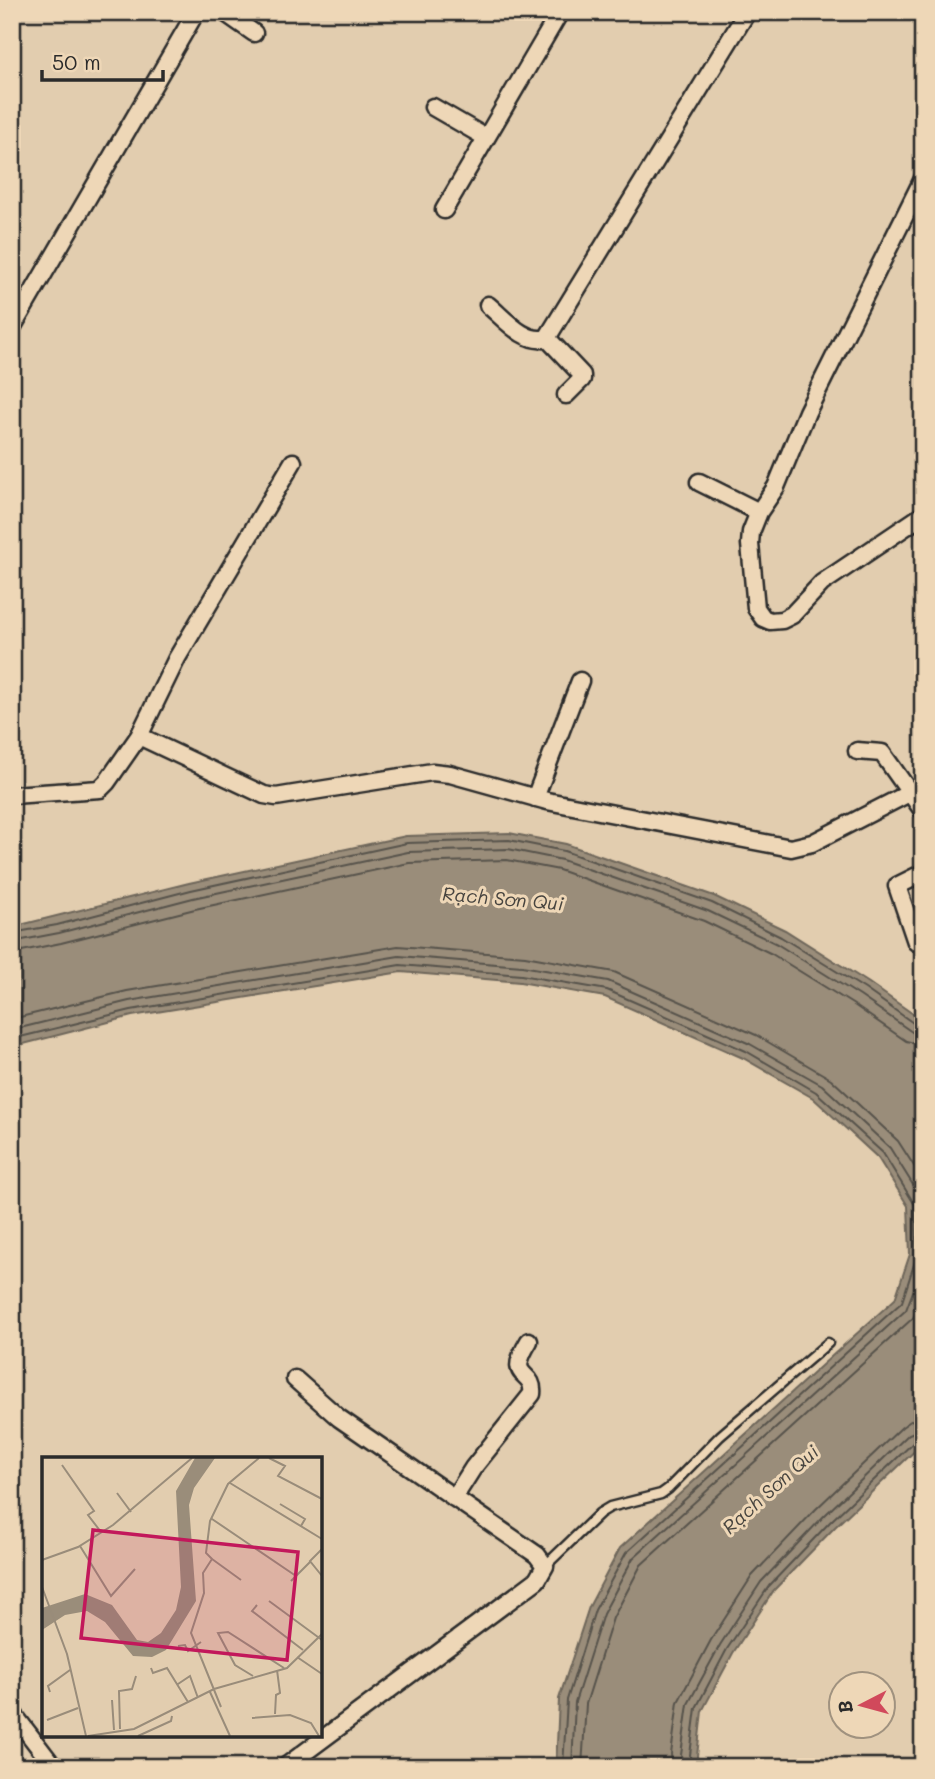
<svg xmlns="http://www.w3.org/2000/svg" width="935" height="1779" font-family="Mali,sans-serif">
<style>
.water{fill:#9a8d7a;stroke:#6e665a;stroke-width:2}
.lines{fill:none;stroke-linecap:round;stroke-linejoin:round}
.shore{stroke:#57524b;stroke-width:2}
.lane-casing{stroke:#2b2b2b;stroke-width:13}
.street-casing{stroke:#2b2b2b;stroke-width:21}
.lane{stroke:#eed7b7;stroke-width:8}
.street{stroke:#eed7b7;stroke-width:16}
.labels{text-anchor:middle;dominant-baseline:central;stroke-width:6;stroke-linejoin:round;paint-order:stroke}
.water-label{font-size:19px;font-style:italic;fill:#47443f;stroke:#eed7b7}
.inset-road{fill:none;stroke:#998c7a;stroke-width:2}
.view{fill:#c2185b;fill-opacity:0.15;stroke:#c2185b;stroke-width:3.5}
.inset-edge{fill:none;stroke:#2b2b2b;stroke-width:3.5}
</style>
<rect width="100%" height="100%" fill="#e2cdaf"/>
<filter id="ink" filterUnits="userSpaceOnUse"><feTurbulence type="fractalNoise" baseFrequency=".0143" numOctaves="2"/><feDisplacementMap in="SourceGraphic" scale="14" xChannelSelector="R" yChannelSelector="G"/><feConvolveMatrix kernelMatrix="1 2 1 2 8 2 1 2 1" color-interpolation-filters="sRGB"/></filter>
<g filter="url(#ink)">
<path class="water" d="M509 833 566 844 714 896 785 930 869 983 923 1021V1443L835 1527 774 1590 733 1653 702 1711 697 1756 699 1767H556L559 1699 589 1607 620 1548 895 1299 910 1254 908 1206 878 1158 813 1098 743 1058 605 997 520 982 401 972 132 1016 12 1047V927L189 883 406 836Z"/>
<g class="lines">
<path class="shore" d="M12 933 57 925 191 890 407 843 509 840 564 851 712 903 781 937 865 989 916 1025 923 1026
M12 942 59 933 193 898 408 852 508 849 562 860 708 911 777 944 860 996 912 1032 923 1035
M12 953 61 943 195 909 409 863 507 860 559 870 704 921 772 954 854 1005 906 1041 923 1045
M12 1019 127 991 398 946 525 956 614 972 756 1035 831 1079 898 1141 923 1180
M12 1030 129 1001 399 956 522 966 608 981 750 1044 822 1085 890 1148 923 1201
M12 1039 131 1010 400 965 521 975 607 990 746 1051 816 1092 883 1153 915 1205 917 1255 902 1302 626 1553 595 1610 567 1700 563 1767
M572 1767 575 1702 603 1614 633 1558 906 1310 923 1265
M582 1767 586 1704 613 1618 641 1565 913 1318 923 1299
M672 1767 671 1754 678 1702 711 1640 752 1576 816 1509 902 1427 912 1420 923 1419
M683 1767 681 1755 688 1704 720 1645 761 1582 824 1516 909 1434 923 1429
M691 1767 690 1755 696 1708 727 1649 769 1586 830 1522 915 1441 923 1438"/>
<g class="lane-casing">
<path id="lane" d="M545 1566 600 1513 610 1507 661 1494 668 1489 720 1436 828 1343"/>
</g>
<g class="street-casing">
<path id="street" d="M224 12 254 33
M433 107 485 137
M923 179 807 412 776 487 759 512 751 532 750 544 756 608 763 618 770 621 782 620 792 615 822 583 923 515
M444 210 560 12
M488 305C504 318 525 345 547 338L747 12
M12 328 196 12
M547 338 582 375V379L566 395
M699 482 759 512
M139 736 177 658 293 462
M857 751 882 753 923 811
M12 795 100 789 107 782 139 736 264 795 276 797 288 795 432 772 450 774 547 801 791 848 812 843 923 786
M535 798 580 681
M916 942 897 886 923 873
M454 1498 473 1468 532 1394C535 1368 504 1382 529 1341
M12 1712 54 1767
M285 1767 537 1580 545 1566 537 1555 339 1418 295 1379"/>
</g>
<use href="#lane" class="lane"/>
<use href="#street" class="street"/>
</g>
</g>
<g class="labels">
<g class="water-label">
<text transform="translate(503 898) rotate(5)">Rạch Sơn Qui</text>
<text transform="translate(770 1489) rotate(-42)">Rạch Sơn Qui</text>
</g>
</g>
<g transform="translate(42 1457)">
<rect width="280" height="280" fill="#e2cdaf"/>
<path d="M153 1H173L152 31 147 48 154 144 124 193 110 200 91 199 63 165 45 154 23 158 0 173V151L43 137 70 148 95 183 106 185 119 176 134 153 139 130 134 34Z" fill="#9a8d7a"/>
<path class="inset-road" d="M227 1 243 9 236 19 280 42M20 8 52 54 46 58 59 75M188 26 280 82M75 36 89 55M238 47 263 62 259 69M170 62 254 119M38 89 69 139 93 112M280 92 268 104 280 119M170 102 199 123M0 103 36 90 71 68 150 1M249 124 268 105M0 130 25 197 44 279M227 144 280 183M215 148 210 154 261 193M136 189 143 188 146 194 159 185M255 200 280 217M109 211 111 216 125 211 146 245M211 219 193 208 176 176 186 175 242 211M136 227 148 219 156 241M8 235 6 229 28 213M168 235 188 279M70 243 72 273M179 250 149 176 162 136 161 116 170 102 164 96 168 64 186 27 217 1M233 257 234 238 238 236 235 213M210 261 248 258 269 266 277 279M5 263 36 251M78 272 77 234 90 232 94 219M46 279 92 272 172 232 245 211 280 177M96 279 129 264 130 259"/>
<path class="view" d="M51 73 256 95 245 203 39 181Z"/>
<rect width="280" height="280" class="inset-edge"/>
</g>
<rect width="935" height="1779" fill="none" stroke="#eed7b7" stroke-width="42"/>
<rect x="21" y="21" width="893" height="1737" fill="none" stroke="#2b2b2b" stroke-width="2.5" filter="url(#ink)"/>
<g transform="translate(862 1705) rotate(264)"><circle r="33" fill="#eed7b7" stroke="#a0927f" stroke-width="2"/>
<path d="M0-5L12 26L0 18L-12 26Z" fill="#d1495b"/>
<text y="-10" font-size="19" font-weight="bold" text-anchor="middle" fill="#2b2b2b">B</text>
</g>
<path d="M42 70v10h121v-10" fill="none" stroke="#2b2b2b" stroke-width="3.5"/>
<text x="52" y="70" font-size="21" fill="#2b2b2b" stroke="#eed7b7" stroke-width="5" paint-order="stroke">50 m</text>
</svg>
